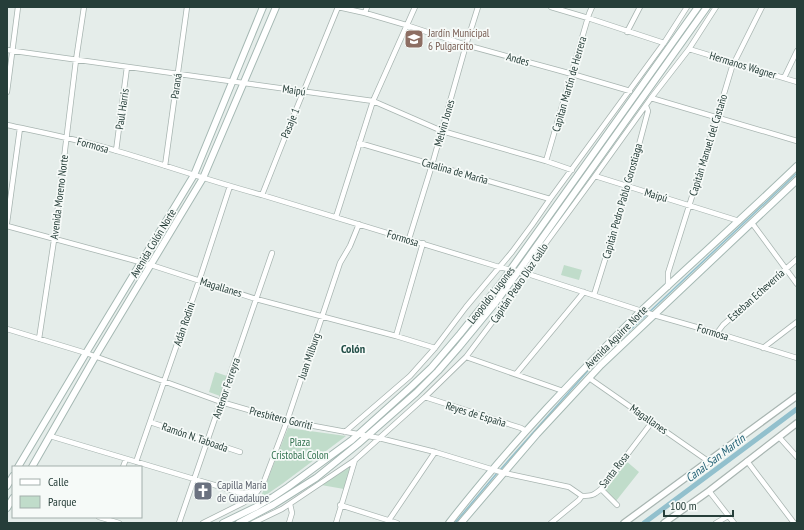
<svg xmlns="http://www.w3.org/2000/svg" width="804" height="530" font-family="'PT Sans Narrow',sans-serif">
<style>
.green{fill:#c0dcca}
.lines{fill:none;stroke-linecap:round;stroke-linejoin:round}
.stream{stroke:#92c0cd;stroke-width:1.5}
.canal{stroke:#92c0cd;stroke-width:5}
.minor-casing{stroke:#a8b5b1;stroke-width:6}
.tertiary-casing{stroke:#a8b5b1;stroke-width:8}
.secondary-casing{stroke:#a5b8b3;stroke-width:8}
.minor{stroke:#fff;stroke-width:4.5}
.tertiary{stroke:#fff;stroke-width:5.5}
.secondary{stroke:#fff;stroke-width:6}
.labels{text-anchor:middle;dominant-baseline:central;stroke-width:3.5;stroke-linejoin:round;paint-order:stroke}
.education-label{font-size:11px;fill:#785e54;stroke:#f6faf8;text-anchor:start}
.street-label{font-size:11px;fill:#263e39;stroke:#f6faf8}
.park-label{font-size:11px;fill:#337250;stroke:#f6faf8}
.worship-label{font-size:11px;fill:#5b616d;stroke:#f6faf8;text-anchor:start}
.neighbourhood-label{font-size:12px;font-weight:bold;fill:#234f48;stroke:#f6faf8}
.water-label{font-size:12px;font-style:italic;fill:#246276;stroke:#f6faf8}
</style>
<rect width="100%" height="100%" fill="#e5edea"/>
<path class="green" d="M564 265 582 270 579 280 561 275Z
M215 372 227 376 220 396 209 392Z
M288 428 346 436 282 484 260 499Z
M625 460 639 472 616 501 604 489Z
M351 465 344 489 321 485Z"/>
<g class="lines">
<path class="stream" d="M500 470 593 365 797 173
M455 523 497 473"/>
<path class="canal" d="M644 523 797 409"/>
<g class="minor-casing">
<path id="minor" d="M338 7 365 13 406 25 466 45 572 74 630 91
M551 7 588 18 664 43
M365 13 367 7
M627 32 640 7
M689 49 797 82
M7 50 373 101 442 131 546 161 572 170
M784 78 797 51
M7 92 18 7
M651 98 797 141
M7 125C44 133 81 140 117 151 165 165 213 182 262 195L499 267 525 273 654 315 717 333 797 358
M359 143 550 199
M116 151 127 67
M546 161 589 14 592 7
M165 166 187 7
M595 176 739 221
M262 195 291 122 338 7
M336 217 373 101 415 7
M7 223 20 128
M752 223 797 284
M7 226 151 265 256 299 396 336 435 348
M409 239 432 165 466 45 478 7
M668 287V273L717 117 732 67 762 7
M594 295 628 186 648 111 646 106
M7 329 86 353 221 402 287 421 379 438 435 452 504 473 569 487 582 496
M717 333 723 325 797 259
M396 336 423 243
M39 339 54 240 76 60 84 7
M763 348 797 322
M466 357 563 391
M516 374 584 292
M589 378 708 461
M425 397 431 399 521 428 526 431
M150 422 240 452
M345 432 410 376 435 348 466 307 512 252 532 225 550 199 664 43 687 7
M50 436 194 479 241 493 251 492 259 489
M779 437 797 457
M747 461 794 523
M136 462 199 281 230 186
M123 467 126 459
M601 489 617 505
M709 491 734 523
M340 505 397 523
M99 517 119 523
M389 520 435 452
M179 523 272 253
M203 523 243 503 254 496 263 484 287 421 340 263 350 246 359 224
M253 523 282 509 355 460 425 397 466 357 518 288 529 266 595 176 651 98 689 49 716 7
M289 523 292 513 290 504
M336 523 355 460
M551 523 579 500 582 496C592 496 594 495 601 489L652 422
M716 523 728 516"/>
</g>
<g class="tertiary-casing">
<path id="tertiary" d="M624 523 797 396
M664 523 709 491 797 423"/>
</g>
<g class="secondary-casing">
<path id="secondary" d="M18 467 86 353 194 175 263 7
M32 467 95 357 203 178 276 7
M7 486 13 476
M7 508 13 498
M223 523 256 507 273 497 288 487 352 440 412 386 431 368 460 334 501 283 698 7
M239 523 273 505 316 478 358 444 416 393 438 371 459 347 496 302 518 272 707 7
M449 523C480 483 513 445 547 408 578 375 609 342 642 310 693 262 746 215 797 166
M461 523 537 434 601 365 797 180"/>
</g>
<use href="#minor" class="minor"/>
<use href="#tertiary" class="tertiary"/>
<use href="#secondary" class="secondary"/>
</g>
<defs>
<g id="school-square" transform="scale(1)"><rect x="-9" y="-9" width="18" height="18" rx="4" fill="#8d6e63" stroke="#f6faf8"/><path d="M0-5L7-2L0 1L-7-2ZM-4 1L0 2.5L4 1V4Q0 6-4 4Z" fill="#fff"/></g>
<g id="church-square" transform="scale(1)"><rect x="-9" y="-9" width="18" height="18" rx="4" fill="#6b7280" stroke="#f6faf8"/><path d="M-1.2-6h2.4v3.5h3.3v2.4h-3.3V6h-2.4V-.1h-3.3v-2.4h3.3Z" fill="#fff"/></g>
</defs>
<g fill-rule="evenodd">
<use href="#school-square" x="414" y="39"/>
<use href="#church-square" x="203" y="491"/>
</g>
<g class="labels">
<g class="education-label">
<text x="428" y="33">Jardín Municipal<tspan x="428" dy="13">6 Pulgarcito</tspan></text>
</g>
<g class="street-label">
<text transform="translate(518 59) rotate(15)">Andes</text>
<text transform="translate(743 65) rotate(17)">Hermanos Wagner</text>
<text transform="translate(569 84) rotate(-74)">Capitan Martín de Herrera</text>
<text transform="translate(176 86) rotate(-82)">Paraná</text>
<text transform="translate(294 90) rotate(8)">Maipú</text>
<text transform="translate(122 109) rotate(-82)">Paul Harris</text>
<text transform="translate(290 123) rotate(-68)">Pasaje 1</text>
<text transform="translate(444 123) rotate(-74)">Melvin Jones</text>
<text transform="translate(93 145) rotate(15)">Formosa</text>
<text transform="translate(708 145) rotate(-73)">Capitán Manuel del Castaño</text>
<text transform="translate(455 171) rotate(16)">Catalina de Marña</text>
<text transform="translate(656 195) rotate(17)">Maipú</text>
<text transform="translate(59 197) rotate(-83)">Avenida Moreno Norte</text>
<text transform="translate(622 201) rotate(-74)">Capitán Pedro Pablo Gorostiaga</text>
<text transform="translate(403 238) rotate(17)">Formosa</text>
<text transform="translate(153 243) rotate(-59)">Avenida Colón Norte</text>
<text transform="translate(519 283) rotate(-56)">Capitán Pedro Díaz Gallo</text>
<text transform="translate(221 287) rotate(17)">Magallanes</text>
<text transform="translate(491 295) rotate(-52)">Leopoldo Lugones</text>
<text transform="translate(756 295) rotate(-42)">Esteban Echeverría</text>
<text transform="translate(184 324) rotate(-71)">Adán Rodini</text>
<text transform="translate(713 332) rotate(17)">Formosa</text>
<text transform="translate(616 337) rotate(-45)">Avenida Aguirre Norte</text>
<text transform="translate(309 356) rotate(-71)">Juan Milburg</text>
<text transform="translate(226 388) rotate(-71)">Antenor Ferreyra</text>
<text transform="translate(476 414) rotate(17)">Reyes de España</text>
<text transform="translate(281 418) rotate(14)">Presbítero Gorriti</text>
<text transform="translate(649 419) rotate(35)">Magallanes</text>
<text transform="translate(195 437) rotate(19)">Ramón N. Taboada</text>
<text transform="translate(614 470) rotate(-52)">Santa Rosa</text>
</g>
<g class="park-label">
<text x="300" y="442">Plaza<tspan x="300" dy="13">Cristobal Colon</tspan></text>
</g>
<g class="worship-label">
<text x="217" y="485">Capilla María<tspan x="217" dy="13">de Guadalupe</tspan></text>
</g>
<g class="neighbourhood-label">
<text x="353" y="348">Colón</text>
</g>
<g class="water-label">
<text transform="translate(715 458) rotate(-37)">Canal San Martín</text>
</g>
</g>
<rect width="804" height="530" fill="none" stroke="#263e39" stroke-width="16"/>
<rect x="12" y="466" width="130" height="52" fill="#f6faf8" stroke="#a3afac"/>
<rect x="20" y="479" width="20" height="6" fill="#ffffff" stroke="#a3afac"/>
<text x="48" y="486" font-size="12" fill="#263e39">Calle</text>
<rect x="20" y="496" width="20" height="12" fill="#c0dcca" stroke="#a3afac"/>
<text x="48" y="506" font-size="12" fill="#263e39">Parque</text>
<path d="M664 510v6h69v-6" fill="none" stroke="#263e39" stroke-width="2"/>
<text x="670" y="510" font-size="12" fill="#263e39" stroke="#f6faf8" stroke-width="3" paint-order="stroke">100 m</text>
</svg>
